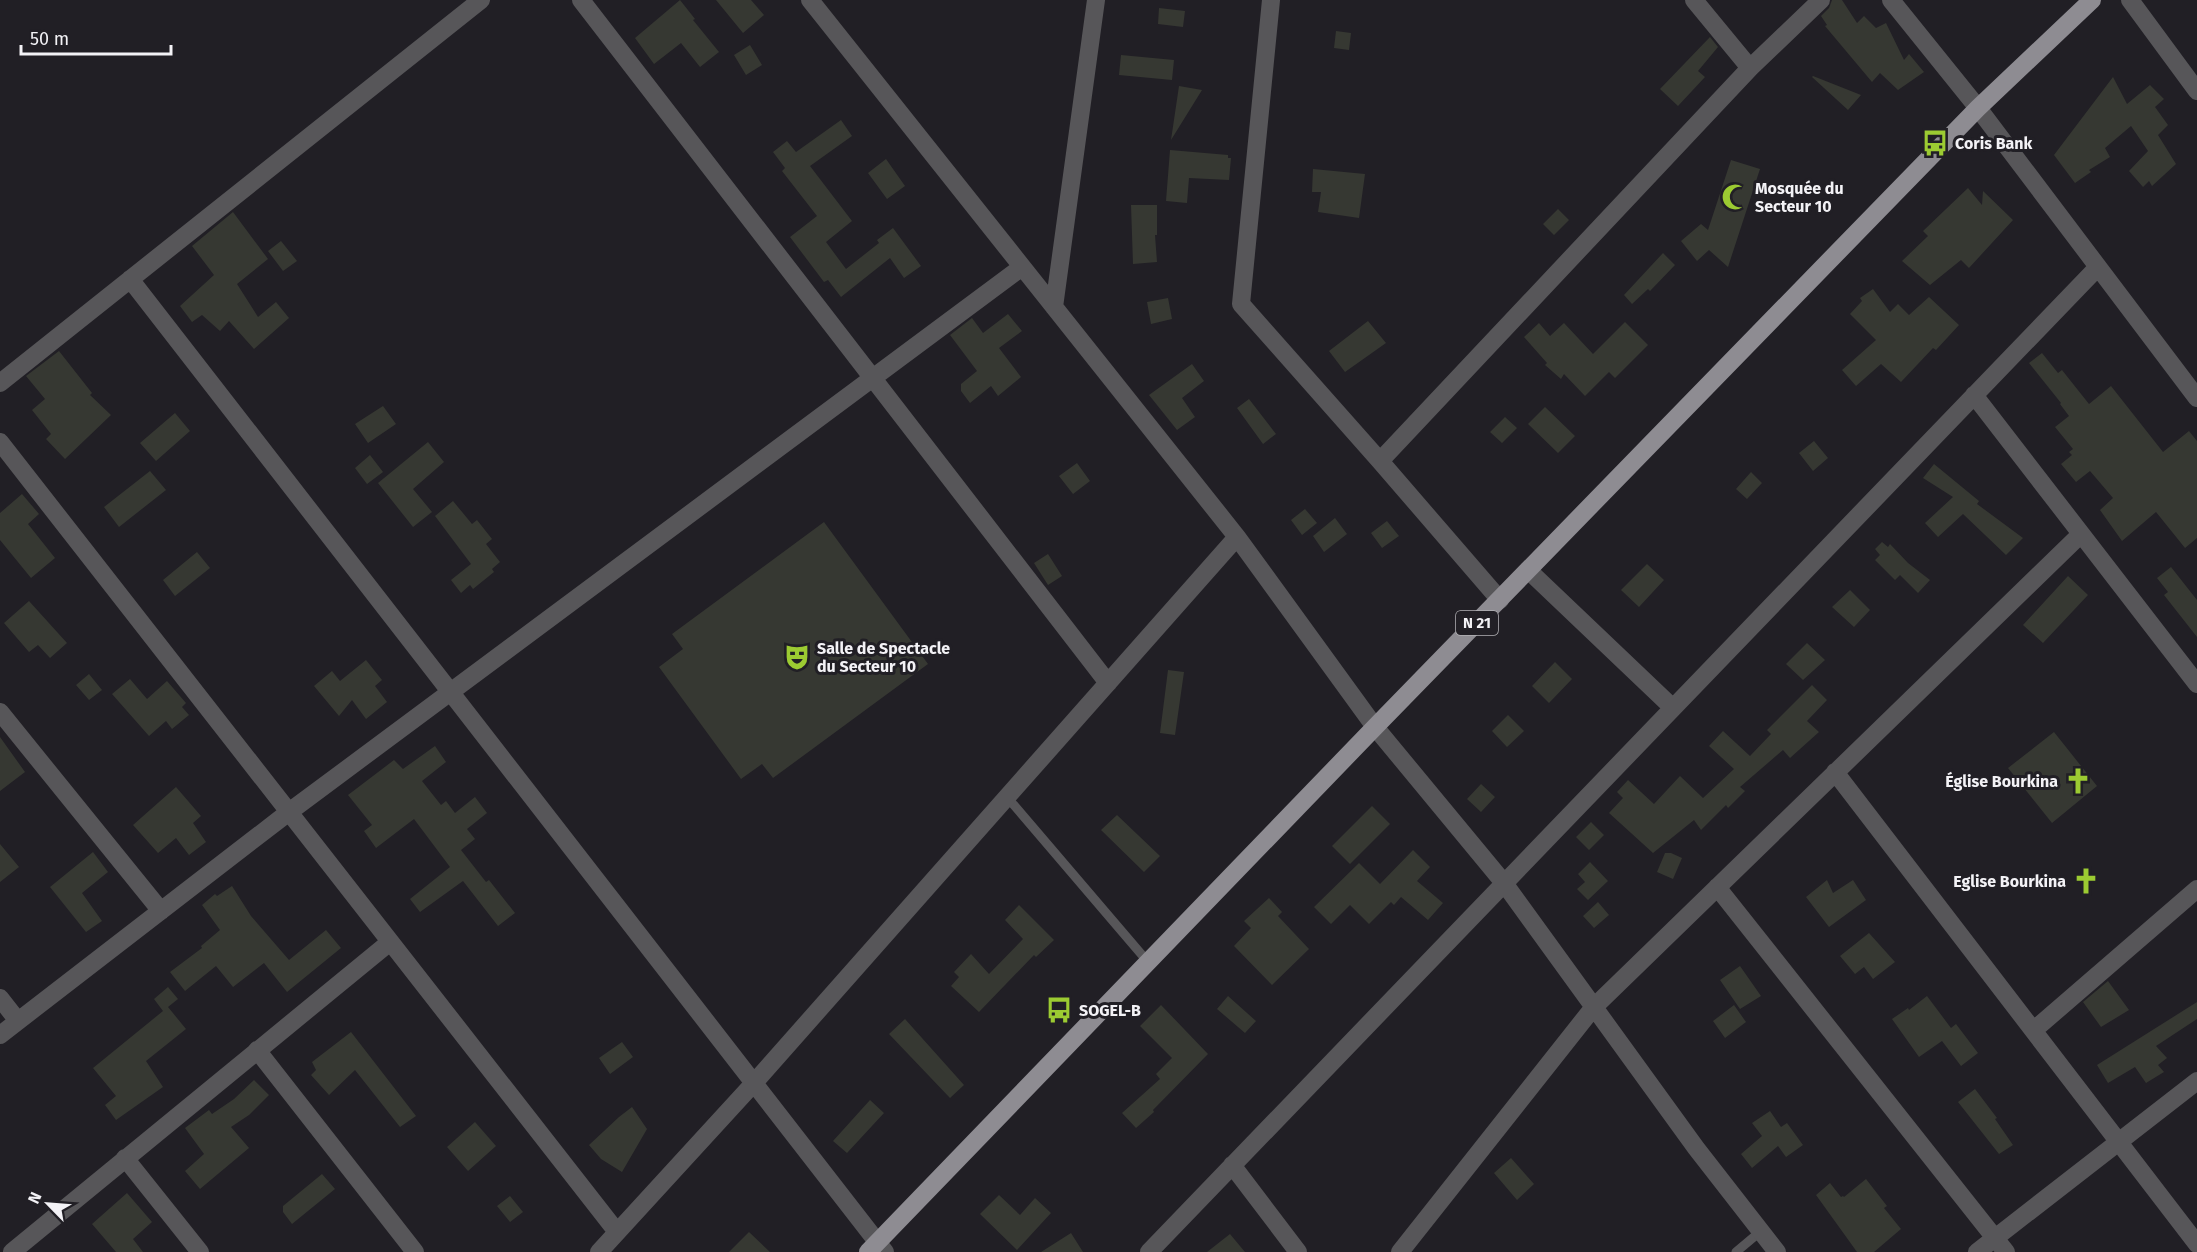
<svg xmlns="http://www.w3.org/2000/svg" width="2197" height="1252" font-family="'Fira Sans',sans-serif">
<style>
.building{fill:#363832}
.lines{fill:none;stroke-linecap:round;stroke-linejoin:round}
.service{stroke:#575659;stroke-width:9}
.minor{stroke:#575659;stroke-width:18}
.primary{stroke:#8e8c92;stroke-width:18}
.labels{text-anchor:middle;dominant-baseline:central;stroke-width:6;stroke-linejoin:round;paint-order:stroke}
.shield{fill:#211f25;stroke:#b4b3b7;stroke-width:1.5}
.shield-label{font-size:15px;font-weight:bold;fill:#f3f2f6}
.poi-label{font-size:16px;font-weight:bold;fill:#f3f2f6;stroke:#211f25;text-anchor:start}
</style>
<rect width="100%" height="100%" fill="#211f25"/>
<path class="building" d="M680 0 695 19 693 20 719 52 700 67 681 43 654 64 635 38Z
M716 0H751L764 15 743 33Z
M1832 0H1842L1857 23 1864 16 1876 28 1886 23 1904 60 1909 54 1924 72 1898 90 1880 73 1872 82 1825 26 1827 25 1821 16 1829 8Z
M1159 8 1185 11 1183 27 1158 24Z
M1336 31 1351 33 1349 50 1334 48Z
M1710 37 1718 47 1698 71 1705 77 1678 106 1660 89Z
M750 45 762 65 746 75 734 55Z
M1121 55 1174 60 1172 80 1119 75Z
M1813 76 1861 95 1848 110 1812 77Z
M2113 77 2127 104 2150 85 2164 99 2155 107 2168 125 2158 135 2176 164 2152 186 2149 181 2143 187 2129 171 2148 151 2131 126 2105 148 2110 157 2089 170 2091 172 2075 183 2054 155Z
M1179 86 1202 90 1171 140Z
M841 120 852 136 810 166 852 221 826 242 846 269 879 243 877 240 893 228 921 266 904 278 890 258 841 297 828 280 824 282 790 237 817 216 782 171 785 168 773 152 787 141 796 152Z
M1170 150 1228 155V158H1231L1229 180 1189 178 1187 203 1166 201Z
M886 159 905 186 887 199 868 173Z
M1731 160 1760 169 1728 267 1709 250 1697 261 1681 241 1701 224 1708 230Z
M1313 169 1365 174 1359 218 1318 212 1321 192H1312Z
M1968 188 1982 205 1983 191 2013 220 1969 268 1961 260 1930 285 1902 261 1928 236 1923 231Z
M1131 205H1157V235H1155L1157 262 1133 264Z
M1558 209 1569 220 1554 235 1543 224Z
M233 212 268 259 237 284 258 317 276 302 289 318 254 349 229 321 220 331 202 315 192 322 180 306 214 275 192 246Z
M281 241 297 261 283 271 268 251Z
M1663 253 1675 265 1650 291 1648 289 1632 304 1624 295Z
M1873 289 1890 312 1898 304 1909 315 1929 297 1959 325 1936 350 1933 348 1901 382 1881 364 1856 386 1842 370 1876 340 1850 314 1862 301 1860 298Z
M1168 298 1172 319 1151 324 1147 302Z
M1008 314 1022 331 999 348 1021 377 998 396 991 386 970 403 961 391V384L977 371 950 335 972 318 983 333Z
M1368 321 1386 343 1345 372 1329 351Z
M1625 322 1648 345 1615 378 1609 372 1585 396 1564 374 1561 379 1545 365 1547 363 1524 337 1539 323 1550 336 1564 323 1593 354Z
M59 351 92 393 90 395 111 415 65 459 46 439 51 434 32 410 45 399 26 376Z
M2042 353 2058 373 2062 370 2089 404 2111 386 2163 452 2189 431 2197 441V538L2185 548 2156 512 2122 541 2100 510 2113 498 2090 471 2076 482 2061 464 2072 455 2069 452 2073 449 2055 427 2069 416 2060 404 2061 403 2029 363Z
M1192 364 1204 381 1182 398 1195 417 1177 430 1149 395Z
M1249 399 1276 434 1263 444 1237 408Z
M383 406 396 424 368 443 355 424Z
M1545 407 1575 436 1558 453 1528 424Z
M175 413 190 431 156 461 140 443Z
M1505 417 1517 428 1502 443 1490 432Z
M1814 441 1828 458 1813 471 1799 453Z
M428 442 444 462 413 489 432 512 413 527 378 483Z
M370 455 383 472 367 484 355 468Z
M1077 463 1090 481 1073 494 1059 476Z
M1934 464 1979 501 1977 504 2023 538 2006 555 1963 514 1938 537 1925 523 1953 497 1923 478Z
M150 471 166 490 119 527 104 507Z
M1751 472 1762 483 1747 499 1736 489Z
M22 494 39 514 28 524 55 558 31 578 0 540V513Z
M453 501 472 524 477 520 492 539 486 544 500 562 492 569 494 572 473 589 470 585 461 593 451 580 471 564 435 516Z
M1305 509 1317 523 1302 535 1291 520Z
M1335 518 1347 534 1324 552 1313 536Z
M1387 521 1399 536 1382 548 1371 533Z
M824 522 928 664 773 778 762 764 741 779 659 667 683 649 672 634Z
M1882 542 1888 547 1890 544 1908 563 1930 580 1918 593 1900 575 1895 580 1875 560 1880 555 1875 549Z
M197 552 210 568 175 596 163 580Z
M1048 554 1062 576 1048 585 1034 563Z
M1647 564 1664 580 1639 607 1621 590Z
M2171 567 2197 600V637L2164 595 2168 592 2157 578Z
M2068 576 2088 595 2043 643 2023 625Z
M1850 590 1870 610 1854 627 1832 607Z
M29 601 67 643 50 658 38 645 29 652 4 623Z
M1807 643 1825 660 1803 680 1786 664Z
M366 660 382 680 375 686 387 702 366 719 352 700 339 716 314 686 332 671 340 681Z
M1555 662 1572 679 1549 703 1532 686Z
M1168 670 1184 672 1175 735 1160 733Z
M89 674 102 690 89 700 76 685Z
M130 679 147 699 167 681 186 703 182 707 189 715 172 729 166 721 149 736 112 694Z
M1812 685 1827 700 1807 721 1819 732 1790 758 1783 750 1740 787 1745 791 1728 808 1726 805 1701 830 1694 820 1653 853 1609 813 1623 798 1617 792 1628 780 1654 804 1680 776 1703 798 1734 769 1709 746 1723 731 1750 756 1771 734 1767 730Z
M1508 715 1524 731 1507 747 1492 731Z
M2054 732 2097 786 2052 823 2008 768Z
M0 737 25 772 0 791Z
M435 746 446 762 422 781 441 805 446 801 455 813 475 797 487 813 467 829 475 839 461 850 486 882 489 880 515 913 498 926 463 881 420 912 410 899 450 867 414 819 376 848 364 831 372 825 348 795 394 760 403 769Z
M1481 784 1495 797 1481 812 1467 799Z
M176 787 201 816 193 823 206 842 189 855 176 838 158 853 133 825Z
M1372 806 1390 824 1350 864 1332 846Z
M1117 815 1160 856 1144 872 1101 830Z
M1591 822 1604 835 1589 850 1576 837Z
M0 844 19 867 0 882Z
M1413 850 1430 867 1417 881 1443 903 1428 920 1401 897 1394 905 1391 902 1369 924 1350 905 1331 924 1314 907 1359 863 1380 884Z
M93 852 108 872 82 893 102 921 86 932 50 887Z
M1665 853H1671L1682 858 1673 879 1657 872Z
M1590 862 1608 881 1588 900 1577 889 1585 882 1578 874Z
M1827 880 1833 893 1853 880 1866 900 1829 927 1806 897Z
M232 886 251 916 289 960 326 930 341 948 287 992 264 963 233 987 216 966 185 991 170 972 202 948 201 946 220 930 202 905 215 894 217 896Z
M1269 898 1282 912 1278 916 1309 949 1272 985 1234 946 1251 928 1244 921Z
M1598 902 1609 915 1594 928 1583 916Z
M1019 905 1054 940 1036 957 1034 955 979 1012 951 986 959 977 954 972 971 954 989 974 1023 939 1005 920Z
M1869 933 1895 962 1873 979 1864 967 1855 974 1840 956Z
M1740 966 1761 996 1740 1009 1720 980Z
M2108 981 2129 1010 2101 1027 2083 1002Z
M168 987 178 999 168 1007 186 1029 146 1061 163 1087 116 1120 105 1105 116 1096 93 1068 163 1011 154 999Z
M1228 996 1256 1021 1245 1033 1217 1009Z
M1927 996 1951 1028 1956 1024 1978 1053 1961 1066 1942 1041 1919 1057 1892 1019 1908 1008 1909 1010Z
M2197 1002V1019L2156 1046 2167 1058 2158 1065 2164 1072 2146 1083 2135 1067 2108 1083 2097 1065Z
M1161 1005 1208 1054 1153 1110 1154 1112 1136 1128 1122 1113 1160 1079 1156 1074 1172 1058 1140 1026Z
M1734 1005 1746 1022 1725 1038 1713 1021Z
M905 1019 964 1085 950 1098 889 1034Z
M351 1032 416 1116 400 1127 355 1070 329 1095 311 1075 316 1070 312 1062Z
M622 1042 633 1057 610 1074 599 1058Z
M254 1080 269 1095 249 1115 231 1127 249 1148 200 1189 185 1171 204 1154 185 1128 209 1110 212 1114 234 1099Z
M1975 1089 1997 1118 1995 1119 2013 1145 1999 1154 1958 1102Z
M870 1100 884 1113 847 1153 833 1141Z
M632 1107 647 1129 622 1172 601 1159 589 1145 619 1117Z
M1770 1111 1781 1127 1787 1123 1803 1145 1786 1157 1778 1146 1752 1168 1741 1154 1762 1136 1752 1123Z
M475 1122 496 1146 468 1171 447 1147Z
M1511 1158 1534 1184 1517 1200 1494 1173Z
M322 1174 335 1189 292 1224 283 1212V1206Z
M1866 1179 1887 1206 1884 1208 1901 1229 1874 1252H1857L1816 1195 1830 1183 1841 1197 1843 1196 1844 1197Z
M127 1193 152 1222 133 1239 143 1252H116L92 1224Z
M999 1195 1020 1215 1035 1198 1051 1213 1017 1250 980 1214Z
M510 1196 523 1212 510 1222 497 1206Z
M749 1232 770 1252H729Z
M1071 1233 1083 1252H1041Z
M1230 1234 1245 1252H1207Z"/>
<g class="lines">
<path class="service" d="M1007 797 1148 962
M1736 1252 1761 1231"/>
<path class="minor" d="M581 0 1108 683
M810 0 1237 537 1375 727 1504 883 1696 1148 1777 1252
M1271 0 1241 304 1380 461 1500 600
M1694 0 1750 68
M1891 0 1978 108 2197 398
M2130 0 2197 91
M130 279 885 1252
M1054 307 1096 0
M0 383 481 0
M1974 395 2197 684
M0 442 617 1232
M1380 461 1750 68 1821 0
M1528 570 1673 708
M0 712 161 911
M1835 772 2197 1244
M1717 887 2006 1252
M0 998 18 1021
M2034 1030 2197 889
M0 1035 289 812 1022 267
M257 1050 415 1252
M125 1158 200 1252
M1232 1165 1298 1252
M12 1252 390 942
M599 1252 753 1084 1237 537
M1149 1252 2097 268
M1400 1252 1593 1008 2081 534
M1977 1252 2197 1081"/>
<path class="primary" d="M868 1252 1375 727 1978 108 2092 0"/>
</g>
<defs>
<g id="bus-bare" transform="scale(2.07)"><path d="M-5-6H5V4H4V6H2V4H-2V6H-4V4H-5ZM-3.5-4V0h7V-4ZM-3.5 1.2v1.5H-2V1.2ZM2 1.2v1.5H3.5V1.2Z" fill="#9ccb32" stroke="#211f25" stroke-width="2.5" paint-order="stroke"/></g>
<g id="mosque-bare" transform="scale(2.07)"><path d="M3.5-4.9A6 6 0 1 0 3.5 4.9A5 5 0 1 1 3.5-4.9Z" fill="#9ccb32" stroke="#211f25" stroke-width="2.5" paint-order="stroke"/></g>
<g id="theatre-bare" transform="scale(2.07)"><path d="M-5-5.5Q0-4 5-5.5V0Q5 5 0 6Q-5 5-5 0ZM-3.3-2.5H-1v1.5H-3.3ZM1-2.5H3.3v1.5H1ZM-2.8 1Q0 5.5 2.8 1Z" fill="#9ccb32" stroke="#211f25" stroke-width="2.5" paint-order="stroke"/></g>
<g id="church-bare" transform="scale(2.07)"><path d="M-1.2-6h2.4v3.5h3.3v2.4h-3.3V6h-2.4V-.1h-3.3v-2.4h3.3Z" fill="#9ccb32" stroke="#211f25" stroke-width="2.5" paint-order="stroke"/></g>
</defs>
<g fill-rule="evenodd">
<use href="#bus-bare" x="1935" y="143"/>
<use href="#mosque-bare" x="1735" y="197"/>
<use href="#theatre-bare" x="797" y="657"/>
<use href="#church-bare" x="2078" y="781"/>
<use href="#church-bare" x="2086" y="881"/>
<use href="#bus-bare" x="1059" y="1010"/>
</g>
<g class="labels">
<rect class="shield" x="1456" y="611" width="42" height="24" rx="4.5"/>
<g class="shield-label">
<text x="1477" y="623">N 21</text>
</g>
<g class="poi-label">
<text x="1955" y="143">Coris Bank</text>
<text x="1755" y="188">Mosquée du<tspan x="1755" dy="18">Secteur 10</tspan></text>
<text x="817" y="648">Salle de Spectacle<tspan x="817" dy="18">du Secteur 10</tspan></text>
<text x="2058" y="781" text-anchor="end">Église Bourkina</text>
<text x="2066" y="881" text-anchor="end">Eglise Bourkina</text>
<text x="1079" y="1010">SOGEL-B</text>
</g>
</g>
<g transform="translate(48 1204) rotate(295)" stroke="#211f25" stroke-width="4.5" paint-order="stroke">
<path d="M0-4.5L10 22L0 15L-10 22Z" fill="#f3f2f6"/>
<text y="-9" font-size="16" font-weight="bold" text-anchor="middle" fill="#f3f2f6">N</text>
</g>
<path d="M21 45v9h150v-9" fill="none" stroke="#f3f2f6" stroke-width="3"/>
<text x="30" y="45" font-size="18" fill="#f3f2f6" stroke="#211f25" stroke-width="4.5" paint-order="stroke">50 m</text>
</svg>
